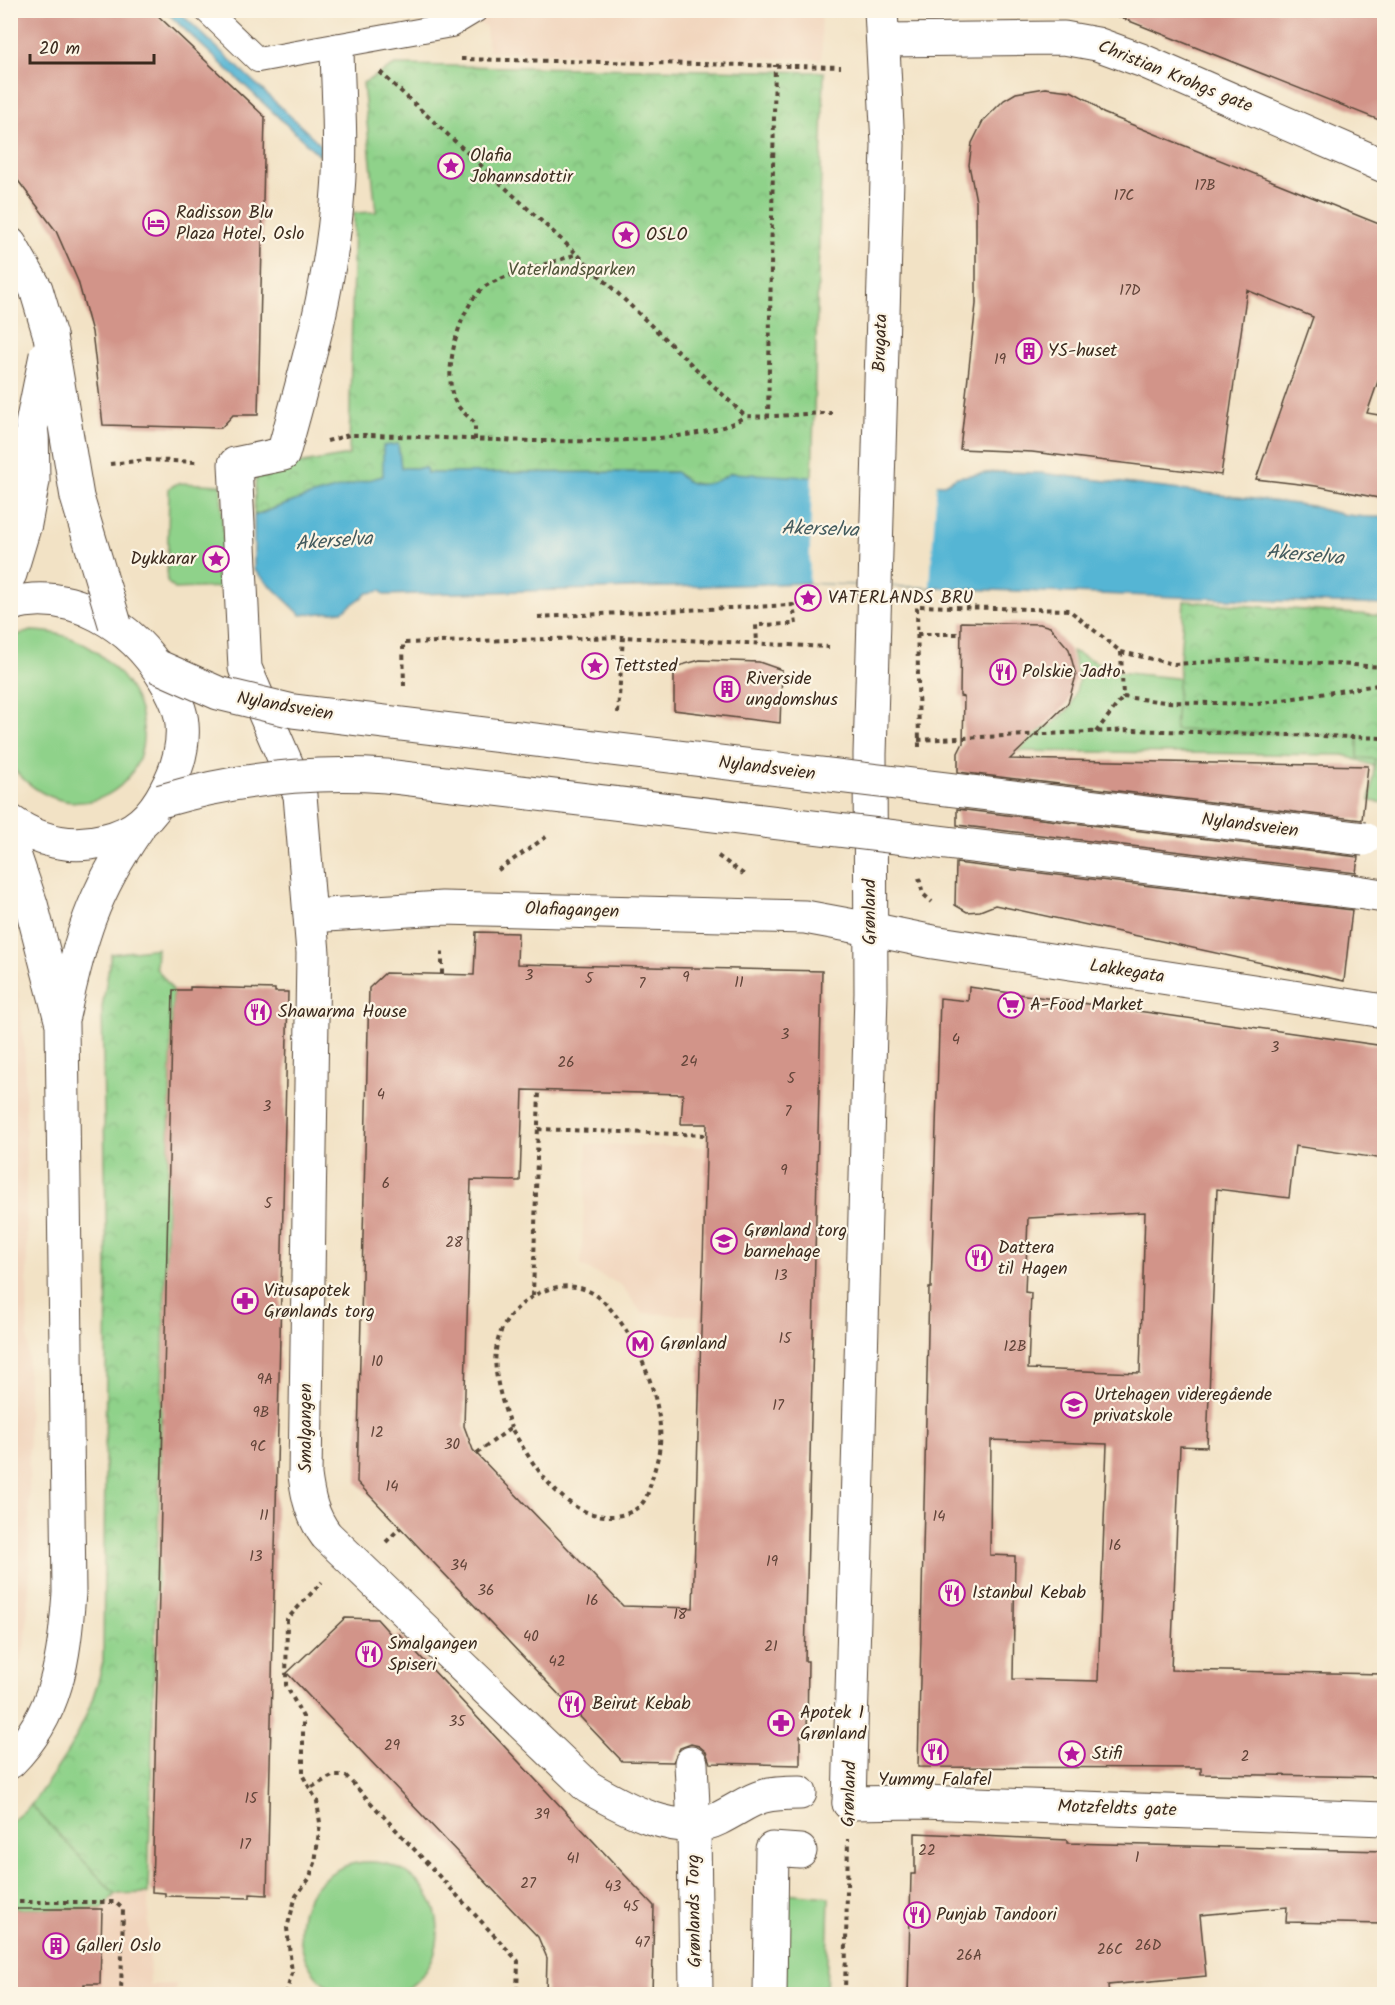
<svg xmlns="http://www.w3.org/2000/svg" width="1395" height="2005" font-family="Kalam,sans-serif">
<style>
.built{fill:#f1d5bd}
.green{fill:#8fd28a;stroke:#657e54;stroke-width:1.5}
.park{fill:url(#park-crowns);stroke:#657e54;stroke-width:1.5}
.water{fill:#55b5d4;stroke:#487079;stroke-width:1.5}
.pier{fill:#f2e2c5}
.building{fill:#d29489;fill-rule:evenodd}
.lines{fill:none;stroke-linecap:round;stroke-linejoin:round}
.service-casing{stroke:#564637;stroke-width:26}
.pedestrian-casing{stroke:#564637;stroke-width:35}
.minor-casing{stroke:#564637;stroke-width:35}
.tertiary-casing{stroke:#564637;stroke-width:35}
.primary-casing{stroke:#564637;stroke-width:35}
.trunk-casing{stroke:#564637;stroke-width:35}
.path{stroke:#564637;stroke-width:4;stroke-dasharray:4.5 4.5;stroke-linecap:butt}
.service{stroke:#fff;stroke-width:24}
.pedestrian{stroke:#fff;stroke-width:33}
.minor{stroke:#fff;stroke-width:33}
.tertiary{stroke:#fff;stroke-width:33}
.primary{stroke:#fff;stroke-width:33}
.trunk{stroke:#fff;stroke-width:33}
.primary-bridge-casing{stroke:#564637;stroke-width:35;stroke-linecap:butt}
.trunk-bridge-casing{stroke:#564637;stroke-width:35;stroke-linecap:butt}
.primary-bridge{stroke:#fff;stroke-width:33}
.trunk-bridge{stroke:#fff;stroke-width:33}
.labels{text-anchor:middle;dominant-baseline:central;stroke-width:4.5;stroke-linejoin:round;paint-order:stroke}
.number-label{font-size:15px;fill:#614439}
.street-label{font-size:18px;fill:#3b2a1e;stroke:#fcf5e5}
.poi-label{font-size:18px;fill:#3b2a1e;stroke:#fcf5e5;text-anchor:start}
.park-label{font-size:18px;fill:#505439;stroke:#fcf5e5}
.water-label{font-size:20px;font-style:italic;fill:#445b5e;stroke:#fcf5e5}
</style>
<defs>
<pattern id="park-crowns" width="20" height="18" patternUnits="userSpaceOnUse" patternTransform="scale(1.5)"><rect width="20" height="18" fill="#8fd28a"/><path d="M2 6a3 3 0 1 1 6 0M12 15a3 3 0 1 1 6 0" fill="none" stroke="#7cb477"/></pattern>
</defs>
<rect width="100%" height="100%" fill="#fcf5e5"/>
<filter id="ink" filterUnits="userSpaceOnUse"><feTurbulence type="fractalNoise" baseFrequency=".0167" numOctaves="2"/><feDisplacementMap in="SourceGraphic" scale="12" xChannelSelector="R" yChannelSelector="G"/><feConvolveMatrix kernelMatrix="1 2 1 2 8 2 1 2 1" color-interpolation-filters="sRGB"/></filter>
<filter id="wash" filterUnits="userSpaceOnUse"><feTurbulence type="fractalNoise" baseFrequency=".008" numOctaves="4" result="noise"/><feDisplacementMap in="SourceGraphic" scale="24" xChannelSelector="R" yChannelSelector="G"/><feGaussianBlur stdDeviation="1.35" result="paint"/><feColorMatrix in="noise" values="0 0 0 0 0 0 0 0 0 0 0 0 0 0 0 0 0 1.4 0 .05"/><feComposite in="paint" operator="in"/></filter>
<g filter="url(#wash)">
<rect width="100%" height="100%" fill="#f2e2c5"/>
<path class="built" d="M459 11H821L822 59 488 52 486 27Z
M11 948 16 971 25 1056 30 1573 26 1639 11 1696Z
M587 1144 707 1147 701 1316 642 1313 621 1285 581 1266Z
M148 1893 150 1985 176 1984 175 1994H11V1909H102L115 1894Z"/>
<path class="green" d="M178 483 221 485 225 583 223 587 175 589 167 582 169 488Z
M31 631C60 631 84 640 106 660 202 746 92 862 11 766V637Z
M1072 651 1117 672 1254 686 1384 675V770L1344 755 1017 751 1037 732 1050 726 1071 707 1079 680Z
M31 1805 115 1894 102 1909H11V1822Z
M300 1931a69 69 0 1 1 138 0a69 69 0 1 1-138 0Z
M775 1892 829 1897 826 1994H773Z"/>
<path class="park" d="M395 65 824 72 812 479 731 473 712 484 704 485 687 482 676 472 427 473 426 468H401L398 444 383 476 307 497 254 515 256 471 349 455 354 213 376 212 363 83Z
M1184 601 1384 616V803L1370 801 1375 759 1358 758V736L1175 730Z
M157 948 156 968 173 990 148 1893 115 1894 31 1805C68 1755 89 1723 103 1662L107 1268 102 1008 111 954Z"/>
<path class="water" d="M165 11H178L320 144V156Z
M398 444 401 468H426L427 473 676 472C692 492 713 485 731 473L944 484 957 477 993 472 1041 473 1312 506C1337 515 1358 518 1384 517V605L809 583 384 595 381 591 368 593 343 611 301 615 254 570V516L306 497 383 476V446Z"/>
<path class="pier" d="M812 476 937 481 930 587 809 583Z"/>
<g id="blocks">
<path class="building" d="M10 10H152L265 117 258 415H233L221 428 103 425 92 332 78 281 56 231 10 170Z
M1109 10H1384V122L1109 13Z
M1045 88 1071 91 1088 100 1103 113 1384 226V364L1367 413 1384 416V499L1316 486 1256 479 1313 317 1247 290 1221 475 1032 452 960 449 976 304V201L969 165 972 143 983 121 1004 100 1016 93Z
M961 622 1040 624 1050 627 1069 649 1076 676 1068 703 1010 759 1368 766 1362 820 958 772V753L963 743 964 697 960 696Z
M700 660 759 662 782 670 780 723 674 710V667Z
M957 809 1358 857 1356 873 957 825Z
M956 863 1352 910 1344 981 995 905 980 911 967 912 955 905Z
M476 932 518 933 517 964 822 971 805 1661H808L807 1736H800V1765L710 1763 706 1752 699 1746 691 1744 680 1748 673 1762 622 1761 357 1482 369 988 385 973 474 975ZM523 1090 683 1094 681 1124H707L693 1608 623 1606 473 1450 464 1426 471 1180 520 1181Z
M190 987 275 989V992H288L267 1895 250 1894V1898L165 1896V1893L152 1892 173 990H190Z
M969 987 1384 1046V1159L1295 1146 1289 1198 1217 1189 1207 1447 1180 1446 1171 1670 1384 1674V1777L1201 1774V1768L918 1767 929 1288H931L940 998 968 1001ZM1145 1212 1140 1373 1028 1369 1031 1293 1025 1292 1028 1218ZM991 1440 1107 1444 1098 1681 1013 1679 1015 1556 990 1555Z
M345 1618 377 1619 395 1639 399 1634 654 1906 652 1995H546L547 1958 538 1937 287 1673Z
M915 1833 1067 1840V1843L1384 1851V1924L1286 1922 1287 1907 1200 1915 1206 1976 1108 1985 1109 1995H908L911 1874H915Z
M10 1909H102L100 1984H84V1995H10Z"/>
</g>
</g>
<g filter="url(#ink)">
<use href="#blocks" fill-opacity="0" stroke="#564637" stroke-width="1.5"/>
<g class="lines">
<g class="service-casing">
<path id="service" d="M206 10 258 60 451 25 476 10"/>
</g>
<g class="pedestrian-casing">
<path id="pedestrian" d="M337 50C338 96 342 145 338 191 332 281 307 368 283 454L235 464 245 668 300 795 313 953 305 1475C308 1498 312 1516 326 1535L588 1787C622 1807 679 1839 718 1819 755 1800 754 1793 800 1793
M310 916 442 908 805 917 870 929
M691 1763 694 1827 696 1994
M770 1994 772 1849 800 1851"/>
</g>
<g class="minor-casing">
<path id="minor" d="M883 40 1064 38 1097 44 1141 60 1384 166
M870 929 933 942 1384 1011
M849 1803 922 1802 1384 1819"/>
</g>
<g class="tertiary-casing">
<path id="tertiary" d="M849 1803 871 993 870 754 888 145 881 10"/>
</g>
<g class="primary-casing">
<path id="primary" d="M1357 892 1384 896"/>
</g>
<g class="trunk-casing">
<path id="trunk" d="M10 244 36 289 50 336
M10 574 25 524 33 481 32 424
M10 604C72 587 133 626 164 678 172 691 181 708 182 724 184 748 177 770 166 790 152 817 135 833 105 840 71 849 38 841 10 821
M10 842 31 904 62 1024 69 1593C64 1658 58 1714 10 1762
M63 1016C80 939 92 894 138 828"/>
</g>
<path class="path" d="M461 59 841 67
M380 72 577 254 745 416C774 418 803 413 832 413
M768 418 775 65
M475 440V423C468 416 458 409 454 399 442 371 461 298 489 284 516 271 549 264 577 254
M327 441 349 435H365C440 436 694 457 745 416
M110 464 147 460 198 462
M538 617 793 605 796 624 756 625 757 644
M917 634H961
M1121 652 1123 697 1166 702 1257 704 1384 684
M404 686 403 643 623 637
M618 713 623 637 829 647
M1096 732 1123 697
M918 740 1132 730 1384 738
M919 747 917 606 1069 610 1121 652 1174 664 1256 659 1384 667
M718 856 746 876
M498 870 549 835
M919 878 923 894 932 902
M442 974V947
M538 1129 707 1135
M533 1296 539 1090
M477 1453 511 1428C533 1464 564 1519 612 1516 624 1516 637 1511 644 1501 648 1495 650 1486 652 1479 655 1468 659 1456 660 1444 664 1399 634 1330 602 1300 566 1267 509 1299 498 1340 490 1369 502 1401 511 1428
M386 1542 400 1528
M312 1787 332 1776H346L518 1961 517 1994
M10 1902H115L123 1909 121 1994
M286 1994 292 1973 287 1928 296 1896 309 1879 315 1863 320 1823 317 1801 303 1776V1717L286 1685 287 1619 322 1582
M845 1994 848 1839"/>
<use href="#service" class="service"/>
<use href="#pedestrian" class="pedestrian"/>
<use href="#minor" class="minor"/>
<use href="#tertiary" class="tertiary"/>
<use href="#primary" class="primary"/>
<use href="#trunk" class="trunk"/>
<g class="primary-bridge-casing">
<path id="primary-bridge" d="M157 666 218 693 293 711 1364 839
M161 801C235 779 308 771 386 776L1357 892"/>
</g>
<g class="trunk-bridge-casing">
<path id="trunk-bridge" d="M50 336 77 497 115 624
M32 424 46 355"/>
</g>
<use href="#primary-bridge" class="primary-bridge"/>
<use href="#trunk-bridge" class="trunk-bridge"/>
</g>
</g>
<defs>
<g id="sight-ring" transform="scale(1.35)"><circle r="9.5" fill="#fcf5e5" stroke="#b5179e" stroke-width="1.5"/><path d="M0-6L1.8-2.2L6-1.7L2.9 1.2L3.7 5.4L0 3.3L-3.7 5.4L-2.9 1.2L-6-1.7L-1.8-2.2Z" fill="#b5179e"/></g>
<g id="hotel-ring" transform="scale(1.35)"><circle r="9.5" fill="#fcf5e5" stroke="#b5179e" stroke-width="1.5"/><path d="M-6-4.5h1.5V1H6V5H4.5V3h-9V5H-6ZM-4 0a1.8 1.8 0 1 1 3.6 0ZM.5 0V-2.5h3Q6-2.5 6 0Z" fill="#b5179e"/></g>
<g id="building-ring" transform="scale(1.35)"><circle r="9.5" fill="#fcf5e5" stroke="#b5179e" stroke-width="1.5"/><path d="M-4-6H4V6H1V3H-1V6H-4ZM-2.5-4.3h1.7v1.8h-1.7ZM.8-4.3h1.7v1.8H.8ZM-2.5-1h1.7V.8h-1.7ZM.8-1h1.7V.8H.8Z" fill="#b5179e"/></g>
<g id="restaurant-ring" transform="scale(1.35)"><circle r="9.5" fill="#fcf5e5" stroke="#b5179e" stroke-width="1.5"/><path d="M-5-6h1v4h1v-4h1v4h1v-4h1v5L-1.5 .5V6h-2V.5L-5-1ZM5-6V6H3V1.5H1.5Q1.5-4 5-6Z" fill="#b5179e"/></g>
<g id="supermarket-ring" transform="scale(1.35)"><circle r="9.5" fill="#fcf5e5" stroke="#b5179e" stroke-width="1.5"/><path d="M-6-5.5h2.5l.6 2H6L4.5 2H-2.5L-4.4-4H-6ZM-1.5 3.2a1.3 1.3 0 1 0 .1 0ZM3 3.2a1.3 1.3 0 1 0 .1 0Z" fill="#b5179e"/></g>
<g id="school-ring" transform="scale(1.35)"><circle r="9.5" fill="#fcf5e5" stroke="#b5179e" stroke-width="1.5"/><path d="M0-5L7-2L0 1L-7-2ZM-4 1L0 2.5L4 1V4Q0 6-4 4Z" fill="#b5179e"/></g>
<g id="pharmacy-ring" transform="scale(1.35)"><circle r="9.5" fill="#fcf5e5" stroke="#b5179e" stroke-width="1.5"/><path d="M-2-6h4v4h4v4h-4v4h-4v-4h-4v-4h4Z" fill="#b5179e"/></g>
<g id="metro-ring" transform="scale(1.35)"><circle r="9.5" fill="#fcf5e5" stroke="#b5179e" stroke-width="1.5"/><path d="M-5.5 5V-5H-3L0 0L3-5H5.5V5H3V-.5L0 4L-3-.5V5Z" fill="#b5179e"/></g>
</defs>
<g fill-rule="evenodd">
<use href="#sight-ring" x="451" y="166"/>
<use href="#hotel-ring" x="156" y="223"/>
<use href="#sight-ring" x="626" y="235"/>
<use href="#building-ring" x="1029" y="351"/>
<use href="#sight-ring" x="216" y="559"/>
<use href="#sight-ring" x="808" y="598"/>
<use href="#sight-ring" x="595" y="666"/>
<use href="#restaurant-ring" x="1003" y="672"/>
<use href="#building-ring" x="727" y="689"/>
<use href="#supermarket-ring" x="1011" y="1005"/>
<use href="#restaurant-ring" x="258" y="1012"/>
<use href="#school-ring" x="724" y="1241"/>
<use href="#restaurant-ring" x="979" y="1258"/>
<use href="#pharmacy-ring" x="245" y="1301"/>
<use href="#metro-ring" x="640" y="1344"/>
<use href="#school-ring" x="1074" y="1405"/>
<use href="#restaurant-ring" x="952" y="1593"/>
<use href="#restaurant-ring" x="369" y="1654"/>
<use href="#restaurant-ring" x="572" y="1704"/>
<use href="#pharmacy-ring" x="781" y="1723"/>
<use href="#restaurant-ring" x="935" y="1752"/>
<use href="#sight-ring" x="1072" y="1754"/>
<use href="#restaurant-ring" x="917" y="1915"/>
<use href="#building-ring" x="56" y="1946"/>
</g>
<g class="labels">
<g class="number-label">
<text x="1205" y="186">17B</text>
<text x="1124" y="196">17C</text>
<text x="1130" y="291">17D</text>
<text x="1000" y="360">19</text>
<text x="529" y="976">3</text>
<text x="686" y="978">9</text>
<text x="589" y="979">5</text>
<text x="739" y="983">11</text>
<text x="642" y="984">7</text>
<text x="785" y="1035">3</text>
<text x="956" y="1040">4</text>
<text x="1275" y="1048">3</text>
<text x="689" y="1062">24</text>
<text x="566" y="1063">26</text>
<text x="791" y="1079">5</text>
<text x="381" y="1095">4</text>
<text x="267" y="1107">3</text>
<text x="788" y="1112">7</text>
<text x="784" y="1171">9</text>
<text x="386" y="1184">6</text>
<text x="268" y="1204">5</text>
<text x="454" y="1243">28</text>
<text x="781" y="1276">13</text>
<text x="785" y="1339">15</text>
<text x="1015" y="1347">12B</text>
<text x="377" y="1362">10</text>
<text x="265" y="1380">9A</text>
<text x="778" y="1406">17</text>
<text x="261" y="1413">9B</text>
<text x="377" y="1433">12</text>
<text x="452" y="1445">30</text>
<text x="258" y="1447">9C</text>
<text x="392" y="1487">14</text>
<text x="264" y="1516">11</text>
<text x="939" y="1517">14</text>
<text x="1115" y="1546">16</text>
<text x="256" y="1557">13</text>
<text x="772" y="1562">19</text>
<text x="459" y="1566">34</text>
<text x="486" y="1591">36</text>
<text x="592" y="1601">16</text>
<text x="680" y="1615">18</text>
<text x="531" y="1637">40</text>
<text x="771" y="1647">21</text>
<text x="557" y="1662">42</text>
<text x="457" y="1722">35</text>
<text x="392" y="1746">29</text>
<text x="1245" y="1757">2</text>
<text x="251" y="1799">15</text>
<text x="542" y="1815">39</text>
<text x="245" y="1845">17</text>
<text x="927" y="1851">22</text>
<text x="1137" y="1858">1</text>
<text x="573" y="1859">41</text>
<text x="528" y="1884">27</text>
<text x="613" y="1887">43</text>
<text x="631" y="1907">45</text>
<text x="642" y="1943">47</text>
<text x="1148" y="1946">26D</text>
<text x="1110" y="1950">26C</text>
<text x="969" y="1956">26A</text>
</g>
<g class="street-label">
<text transform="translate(1175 77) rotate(22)">Christian Krohgs gate</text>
<text transform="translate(881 343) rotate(-88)">Brugata</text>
<text transform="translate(285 707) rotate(10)">Nylandsveien</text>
<text transform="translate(767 769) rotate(7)">Nylandsveien</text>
<text transform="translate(1250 826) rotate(7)">Nylandsveien</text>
<text transform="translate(572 911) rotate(2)">Olafiagangen</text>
<text transform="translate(870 912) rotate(-90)">Grønland</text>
<text transform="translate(1127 972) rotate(9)">Lakkegata</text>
<text transform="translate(306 1428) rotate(-90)">Smalgangen</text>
<text transform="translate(850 1794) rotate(-88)">Grønland</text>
<text transform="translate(1117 1809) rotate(2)">Motzfeldts gate</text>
<text transform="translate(695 1911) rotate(-91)">Grønlands Torg</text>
</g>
<g class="poi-label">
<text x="470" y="156">Olafia<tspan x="470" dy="21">Johannsdottir</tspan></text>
<text x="176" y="213">Radisson Blu<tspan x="176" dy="21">Plaza Hotel, Oslo</tspan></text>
<text x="646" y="235">OSLO</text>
<text x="1048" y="351">YS-huset</text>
<text x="196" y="559" text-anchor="end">Dykkarar</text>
<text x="828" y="598">VATERLANDS BRU</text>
<text x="614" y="666">Tettsted</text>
<text x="1022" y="672">Polskie Jadło</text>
<text x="746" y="679">Riverside<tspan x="746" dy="21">ungdomshus</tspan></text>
<text x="1030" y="1005">A-Food Market</text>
<text x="278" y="1012">Shawarma House</text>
<text x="744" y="1231">Grønland torg<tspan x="744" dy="21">barnehage</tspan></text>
<text x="998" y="1248">Dattera<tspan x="998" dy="21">til Hagen</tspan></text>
<text x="264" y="1291">Vitusapotek<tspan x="264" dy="21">Grønlands torg</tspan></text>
<text x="660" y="1344">Grønland</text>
<text x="1094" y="1395">Urtehagen videregående<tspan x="1094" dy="21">privatskole</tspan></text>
<text x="972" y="1593">Istanbul Kebab</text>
<text x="388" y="1644">Smalgangen<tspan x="388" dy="21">Spiseri</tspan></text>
<text x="592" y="1704">Beirut Kebab</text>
<text x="800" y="1713">Apotek 1<tspan x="800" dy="21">Grønland</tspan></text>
<text x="1092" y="1754">Stifi</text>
<text x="935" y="1780" text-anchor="middle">Yummy Falafel</text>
<text x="936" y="1915">Punjab Tandoori</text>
<text x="76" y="1946">Galleri Oslo</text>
</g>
<g class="park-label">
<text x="572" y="270">Vaterlandsparken</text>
</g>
<g class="water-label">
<text transform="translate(820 530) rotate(2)">Akerselva</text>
<text transform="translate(334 542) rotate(-4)">Akerselva</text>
<text transform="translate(1305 556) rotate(5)">Akerselva</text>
</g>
</g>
<rect width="1395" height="2005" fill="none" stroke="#fcf5e5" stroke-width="36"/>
<path d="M30 54v9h124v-9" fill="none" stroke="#3b2a1e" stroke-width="3"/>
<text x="39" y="54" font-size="18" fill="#3b2a1e" stroke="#fcf5e5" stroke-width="4.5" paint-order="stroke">20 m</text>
</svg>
